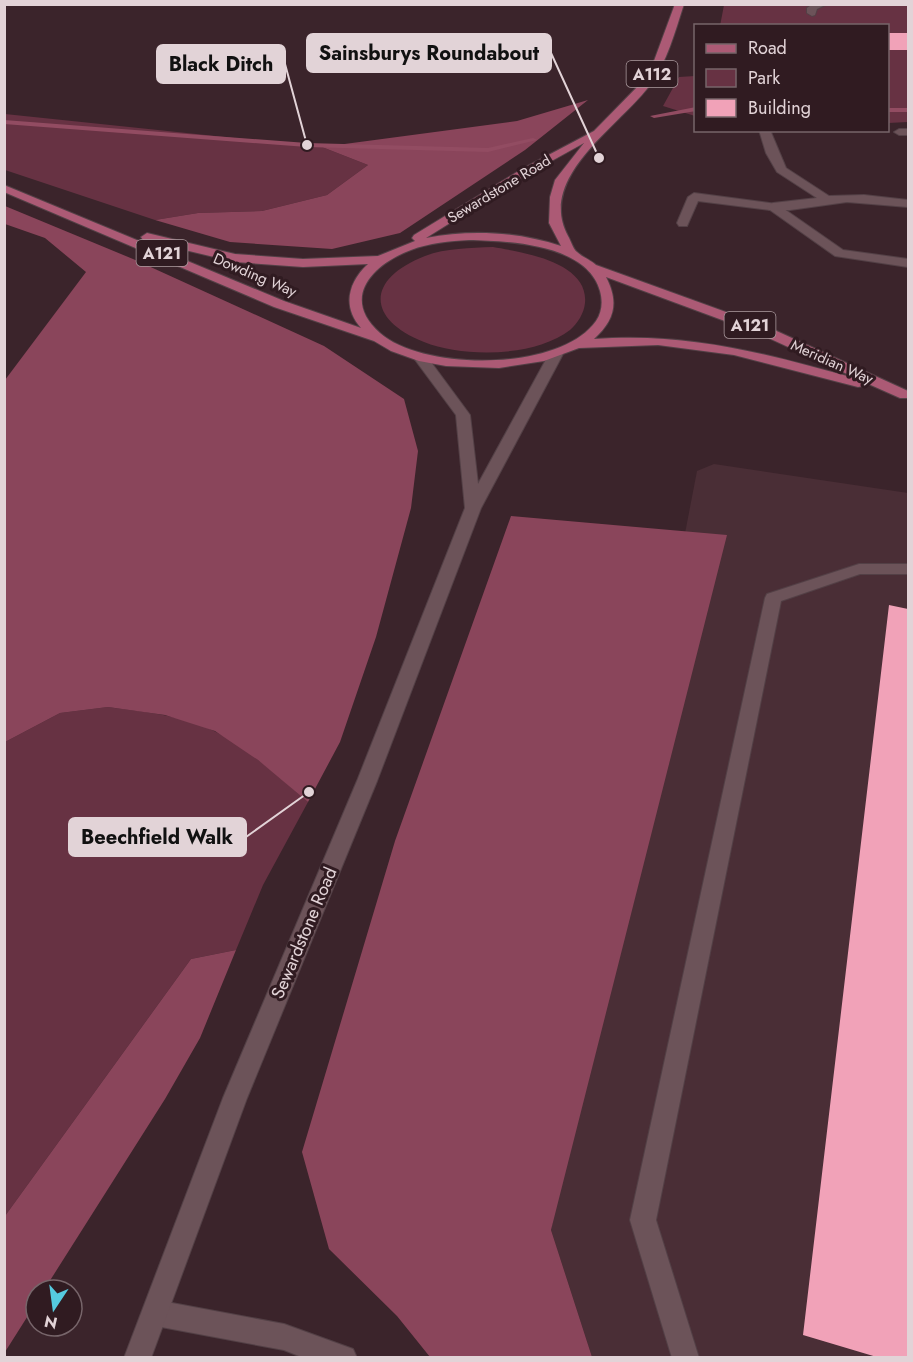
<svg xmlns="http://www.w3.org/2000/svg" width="913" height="1362" font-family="Jost,sans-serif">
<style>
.built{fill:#4a2e36}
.green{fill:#673243}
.forest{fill:#8a455b}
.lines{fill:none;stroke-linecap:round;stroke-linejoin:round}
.stream{fill:#924c62;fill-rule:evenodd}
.building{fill:#f1a2b8}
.lane-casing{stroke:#534046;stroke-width:2}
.street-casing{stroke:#534046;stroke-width:2}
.secondary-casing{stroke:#534046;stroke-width:2}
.primary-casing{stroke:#534046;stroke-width:2}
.lane{fill:#6c5359;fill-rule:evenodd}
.street{fill:#6c5359;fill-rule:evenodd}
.secondary{fill:#6c5359;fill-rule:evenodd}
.primary{fill:#ac5a75;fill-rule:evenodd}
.labels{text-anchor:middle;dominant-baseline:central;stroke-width:6;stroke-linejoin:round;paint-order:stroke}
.far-street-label{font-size:15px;fill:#e2d3d7;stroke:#301b21}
.shield{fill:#301b21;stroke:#ad9ca0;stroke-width:1.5}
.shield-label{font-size:16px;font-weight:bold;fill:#e2d3d7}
.street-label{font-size:18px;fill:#e2d3d7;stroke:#301b21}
.leader{fill:none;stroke:#e2d3d7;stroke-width:2}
.callout-dot{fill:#e2d3d7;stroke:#301b21;stroke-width:2}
.callout{fill:#e2d3d7;stroke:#e2d3d7;stroke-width:2}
.callout-label{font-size:20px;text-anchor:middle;font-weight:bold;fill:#111}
</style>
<rect width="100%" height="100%" fill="#3b242b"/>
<path class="built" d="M714 464 908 493V1357H592L551 1230 697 471Z"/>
<path class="green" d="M724 5H908V122L888 123V26H720Z
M695 76V116L663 106 679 77Z
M5 114 322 147 368 165 327 195 262 211 198 213 155 220 5 170Z
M493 247C522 252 589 262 585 303 584 313 578 323 570 330 535 357 464 358 424 342 366 319 366 279 425 256 446 248 470 248 493 247Z
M108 707C143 712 184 715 216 732 250 750 279 777 308 802L263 885 236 950 191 959 5 1216V742L60 713Z"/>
<path class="forest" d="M588 100 525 150 400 233 332 249 230 242 155 220 198 213 262 211 327 195 368 165 322 147 517 121Z
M5 206 133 259 324 346 404 399 418 451 411 508 376 637 340 742 308 802 258 760 215 731 165 715 108 707 60 713 5 742V380L86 272 45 238 5 224Z
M511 516 727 535 551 1230 592 1357H430L397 1316 329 1249 302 1152 395 841Z
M236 950 200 1038 165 1099 44 1290H36V1303L5 1352V1216L191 959Z"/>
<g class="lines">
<path class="stream" d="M696 107V111L654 118 650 116Z
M888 108H908V112H888Z
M4 120 307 143 488 148 533 138 537 140 488 152 307 147 4 124Z"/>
</g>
<path class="building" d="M888 33H908V50H888Z
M889 605 908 609V1358H880L803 1335Z"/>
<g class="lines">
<g class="lane-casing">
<path id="lane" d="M813 4H827L817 9 815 15 812 16 807 13V8Z
M694 193 777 204 843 250 908 259V267L835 256 770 210 698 201 687 226H679L677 223 688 197Z
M859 564H908V574H860L781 601 656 1220 699 1358H672L630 1220 765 598 767 594Z"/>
</g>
<g class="street-casing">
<path id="street" d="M908 129V135H899L894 132 899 129Z
M759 130H770L786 168 829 196 864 195 908 200V207L847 202 790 210H769L767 207 773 203 817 198 777 172 766 153Z
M156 1300 284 1324 353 1349 357 1358H304L284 1350 156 1326 147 1322 143 1313 147 1304Z"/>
</g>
<g class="secondary-casing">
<path id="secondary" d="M556 350 563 354 481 508 377 781 247 1098 151 1358H124L223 1098 357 781 465 508 456 415 413 357 415 354H425L470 415 478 484 549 354Z"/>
</g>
<g class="primary-casing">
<path id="primary" d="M675 4H684C675 32 667 62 650 85 620 126 536 177 568 236 571 241 573 249 577 252 582 257 591 260 596 265L770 328 908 391V398H900L864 382 863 386 858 387 734 355 658 345 579 348 544 361 499 368 446 366 419 361 391 351 374 341 274 307 4 192V185L284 301 361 328C342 307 348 282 368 264L303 267 235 262 143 240 141 237 147 233 235 254 303 259 378 256 415 241 412 238 414 235 522 169 594 131 641 83 651 69ZM584 143 555 180 550 197 549 223 561 246C518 232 471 229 426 238L530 173ZM469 240C509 241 587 244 600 291 603 302 602 312 596 321 560 372 423 371 380 333 340 298 373 264 411 250 429 243 450 241 469 240ZM606 277 760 334 858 379C766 354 690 332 594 339 615 320 619 302 606 277Z"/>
</g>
<use href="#lane" class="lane"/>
<use href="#street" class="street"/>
<use href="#secondary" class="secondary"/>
<use href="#primary" class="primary"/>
</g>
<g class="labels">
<g class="far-street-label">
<text transform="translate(499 189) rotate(-31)">Sewardstone Road</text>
<text transform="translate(255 275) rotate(23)">Dowding Way</text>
<text transform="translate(832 362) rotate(24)">Meridian Way</text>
</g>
<g class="shield">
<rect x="626.5" y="61" width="51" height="26" rx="4.5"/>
<rect x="136.5" y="240" width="51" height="26" rx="4.5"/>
<rect x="724.5" y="312" width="51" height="26" rx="4.5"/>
</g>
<g class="shield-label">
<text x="652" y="74">A112</text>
<text x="162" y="253">A121</text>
<text x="750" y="325">A121</text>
</g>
<g class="street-label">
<text transform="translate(304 933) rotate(-67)">Sewardstone Road</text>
</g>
</g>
<path class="leader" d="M599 158L551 53M307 145L285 64M309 792L246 837"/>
<g class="callout-dot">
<circle cx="599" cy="158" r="6"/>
<circle cx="307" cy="145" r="6"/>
<circle cx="309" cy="792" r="6"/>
</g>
<g class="callout">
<rect x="307" y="34" width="244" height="38" rx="6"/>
<rect x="157" y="45" width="128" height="38" rx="6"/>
<rect x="69" y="818" width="177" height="38" rx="6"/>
</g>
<g class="callout-label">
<text x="429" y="60">Sainsburys Roundabout</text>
<text x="221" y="71">Black Ditch</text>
<text x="157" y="844">Beechfield Walk</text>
</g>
<rect width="913" height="1362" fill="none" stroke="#e2d3d7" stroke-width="12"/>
<rect x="694" y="24" width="195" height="108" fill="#301b21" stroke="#77656a" stroke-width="1.5"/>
<rect x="706" y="44" width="30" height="9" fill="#ac5a75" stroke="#77656a" stroke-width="1.5"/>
<text x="748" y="54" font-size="18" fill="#e2d3d7">Road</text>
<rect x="706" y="69" width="30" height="18" fill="#673243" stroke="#77656a" stroke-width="1.5"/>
<text x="748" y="84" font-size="18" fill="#e2d3d7">Park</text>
<rect x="706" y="99" width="30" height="18" fill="#f1a2b8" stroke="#77656a" stroke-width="1.5"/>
<text x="748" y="114" font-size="18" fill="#e2d3d7">Building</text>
<g transform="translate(54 1308) rotate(193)"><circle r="28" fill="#301b21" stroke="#77656a" stroke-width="1.5"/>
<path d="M0-4.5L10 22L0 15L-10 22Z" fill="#55cadf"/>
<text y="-9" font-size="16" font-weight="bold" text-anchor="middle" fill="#e2d3d7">N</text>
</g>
</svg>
